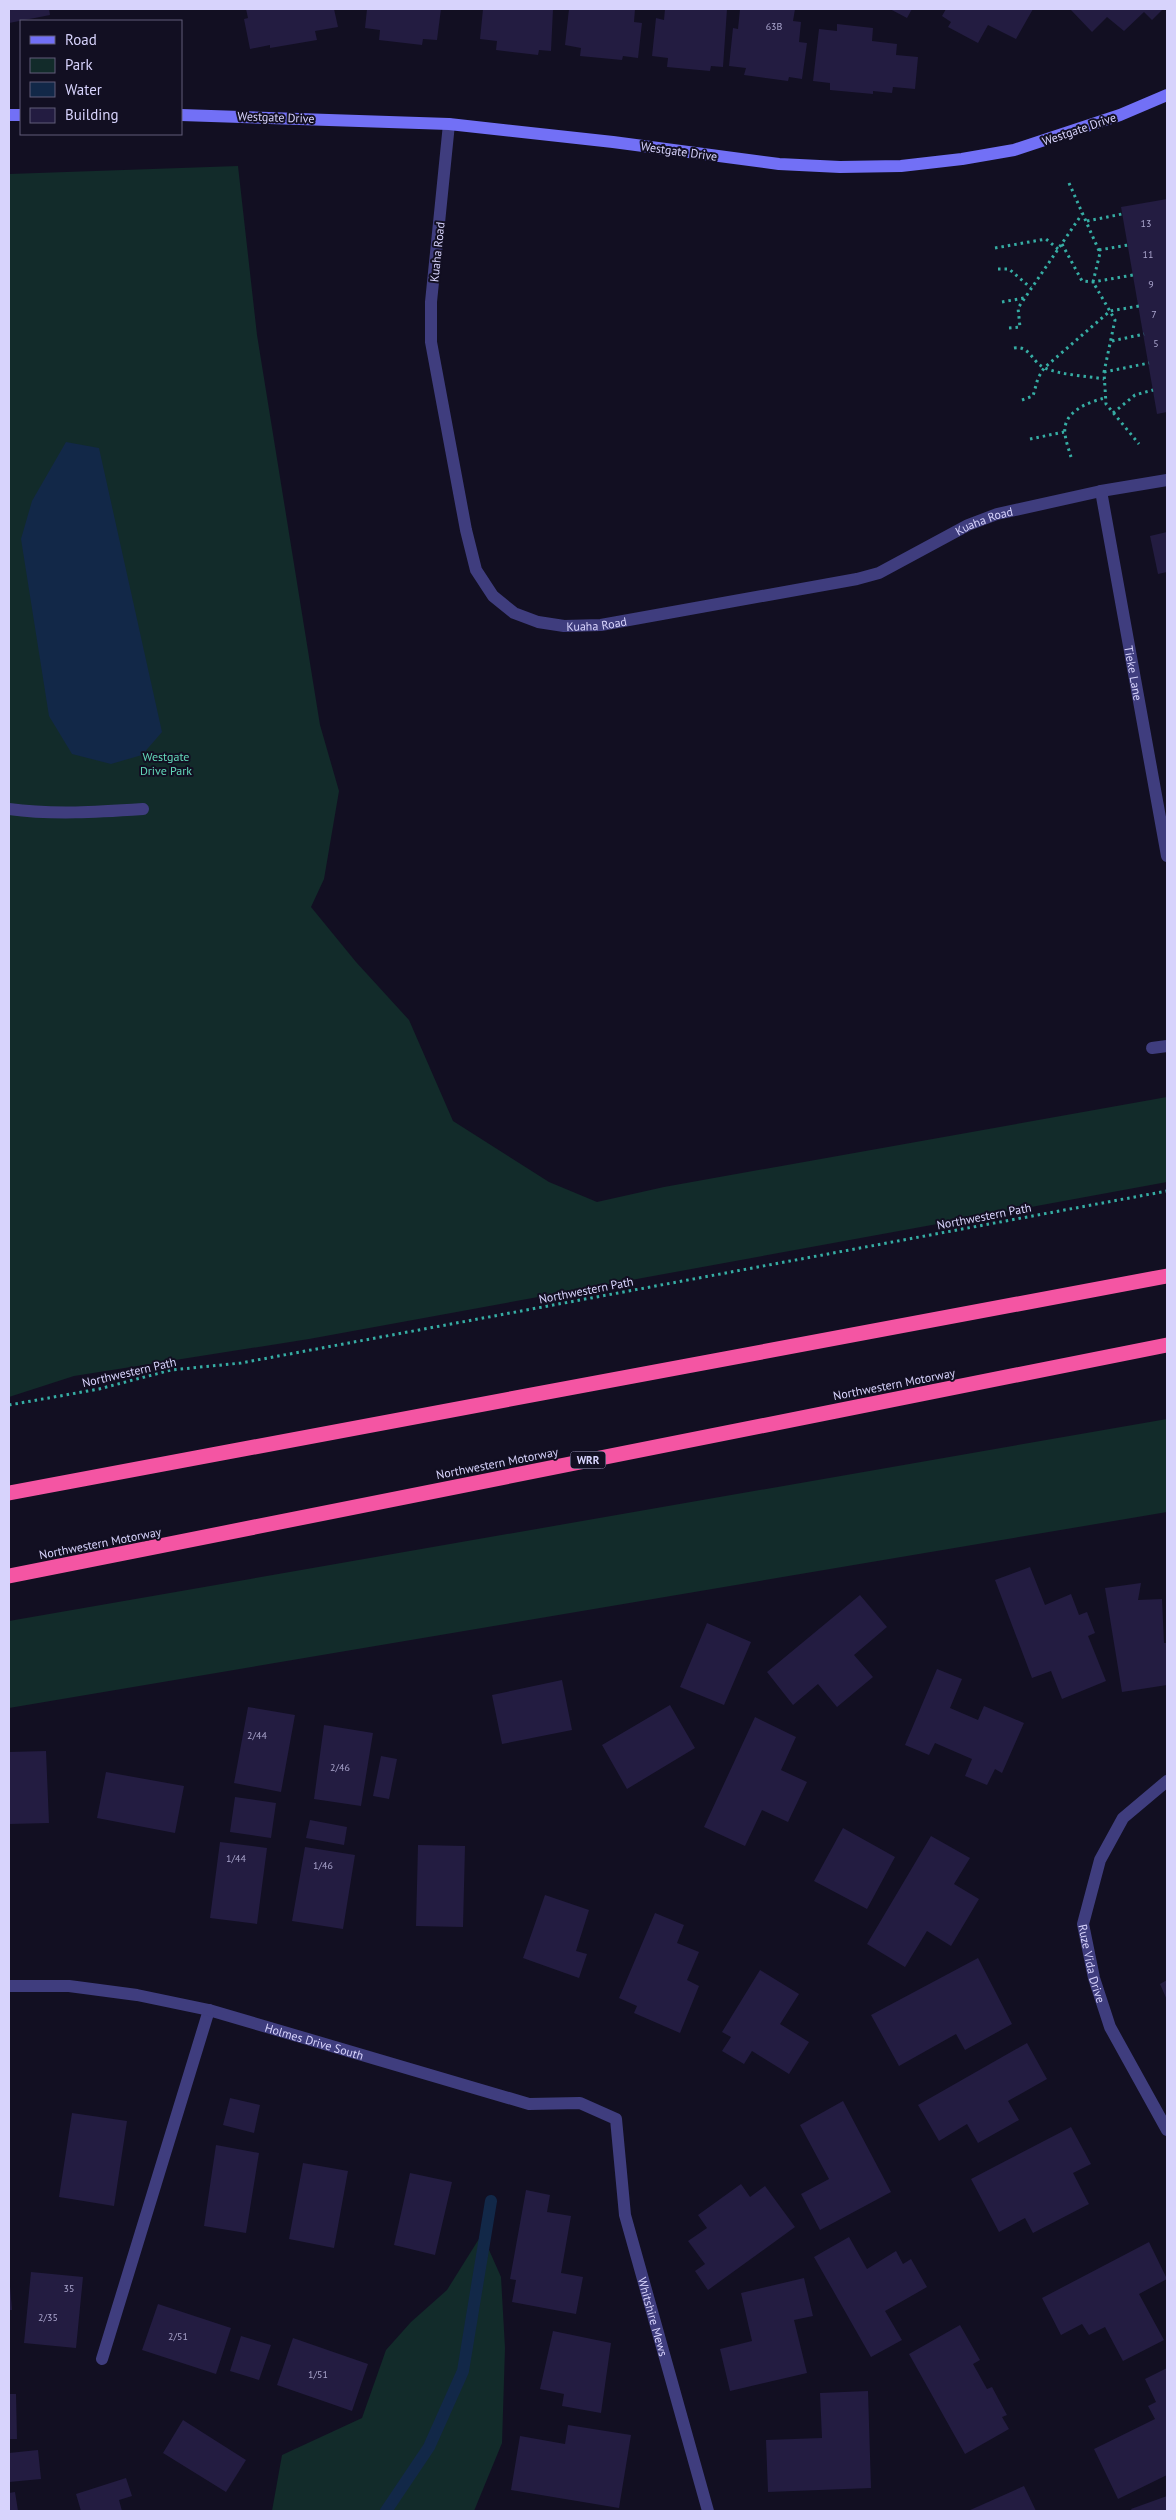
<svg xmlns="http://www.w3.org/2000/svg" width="1176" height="2520" font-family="'PT Sans',sans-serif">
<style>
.green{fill:#122b2a}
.water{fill:#122848}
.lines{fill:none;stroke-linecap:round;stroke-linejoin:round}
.stream{stroke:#122848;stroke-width:12}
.building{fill:#231c41}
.path{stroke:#36ada4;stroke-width:3;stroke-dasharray:2.5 4;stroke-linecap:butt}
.lane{stroke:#3f3d7e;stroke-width:12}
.street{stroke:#3f3d7e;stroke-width:12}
.secondary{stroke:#7270f6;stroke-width:12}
.highway{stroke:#f455a3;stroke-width:15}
.labels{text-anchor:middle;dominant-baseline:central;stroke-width:4;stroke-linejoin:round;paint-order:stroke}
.number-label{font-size:10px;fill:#aaa5cd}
.shield{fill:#120f22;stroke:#9c98bb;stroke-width:1}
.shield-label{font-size:11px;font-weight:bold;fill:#d7d3fc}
.street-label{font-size:12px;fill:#d7d3fc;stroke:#120f22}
.park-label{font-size:12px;fill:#63d8b9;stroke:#120f22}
</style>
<rect width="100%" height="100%" fill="#120f22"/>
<path class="green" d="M238 166 257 335 320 725 339 791 324 879 311 907 356 962 409 1020 453 1121 549 1182 597 1202 664 1187 1167 1097V1182L309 1339 74 1376 9 1397V174Z
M1167 1419V1512L9 1708V1621Z
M482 2234 501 2277 505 2348 502 2443 474 2511H272L282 2455 362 2418 386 2350 411 2322 447 2290Z"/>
<path class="water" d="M66 442 99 448 162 732 142 755 111 764 72 754 49 716 21 539 32 501Z"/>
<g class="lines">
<path class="stream" d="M386 2511 429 2447 463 2371 491 2201"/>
</g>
<path class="building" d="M9 9H49L50 15 9 23Z
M246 9H334L338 27 315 31 317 40 270 48V45L250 49 244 19 248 18Z
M367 9H441L437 40 423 39 422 45 379 40 380 30 365 28Z
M483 9H553L551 51 539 50 538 55 496 50 497 41 480 39Z
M569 9H635L634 22 642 23 638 58 623 56 622 60 580 56 581 48 565 45Z
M665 9H727L723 67 711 66 710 71 667 67 668 58 652 56 656 18 664 20Z
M740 9H795L793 21 801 22 799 42 807 43 802 79 789 77 788 81 744 75 746 68 729 66 733 28 738 29Z
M890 9H912L907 18Z
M946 9H1033L1016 39 988 25 978 43 948 27 951 22 942 16Z
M1072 9H1163L1152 20 1144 12 1124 31 1107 17 1092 32 1071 10Z
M837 24 873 28 872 41 897 44 896 55 918 57 915 89 893 87 892 93 873 91V94L830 90V83L813 81 819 29 837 31Z
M1167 199V412L1157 414 1121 207Z
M1167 532V572L1158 574 1150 536Z
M1030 1567 1045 1605 1071 1594 1079 1615 1087 1612 1095 1633 1088 1636 1106 1681 1062 1699 1051 1671 1032 1678 995 1580Z
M1141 1583 1138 1600 1162 1599 1164 1643H1167V1685L1122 1692 1105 1588Z
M860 1595 887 1627 854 1655 873 1677 837 1707 818 1684 793 1705 767 1672Z
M707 1623 751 1642 724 1705 680 1687Z
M937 1669 962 1679 950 1708 978 1720 984 1706 1024 1723 1002 1773 995 1769 987 1785 965 1776 972 1759 935 1743 929 1755 905 1745Z
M562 1680 572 1730 502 1744 492 1695Z
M670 1705 695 1748 627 1789 602 1745Z
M248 1707 295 1715 281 1792 234 1783Z
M755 1717 796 1737 781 1770 807 1782 788 1822 762 1810 745 1846 704 1827Z
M324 1725 373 1733 361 1806 314 1799Z
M46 1751 49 1823 9 1824V1752Z
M381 1756 397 1759 389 1799 373 1796Z
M106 1772 184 1786 175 1833 97 1818Z
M235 1797 276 1803 271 1838 230 1832Z
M310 1820 347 1827 344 1845 306 1838Z
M843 1828 895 1857 867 1909 814 1881Z
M931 1836 970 1858 954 1884 979 1899 951 1946 927 1931 905 1967 867 1944Z
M220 1842 267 1848 257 1924 210 1918Z
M418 1845 465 1846 463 1927 416 1926Z
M305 1847 355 1855 343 1929 292 1921Z
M545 1895 589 1910 576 1951 587 1954 579 1978 523 1958Z
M655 1913 684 1925 677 1943 699 1952 687 1980 699 1986 680 2033 634 2013 637 2006 619 1998Z
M978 1958 1012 2024 965 2050 956 2034 899 2066 871 2015Z
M760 1970 799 1994 780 2024 809 2042 789 2074 752 2051 744 2064 722 2051 731 2037 722 2032Z
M1167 1980V2000L1160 1984Z
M1027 2043 1047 2079 1008 2101 1019 2120 978 2143 967 2124 939 2141 918 2105Z
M230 2098 260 2105 254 2133 223 2125Z
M843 2101 891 2192 820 2230 801 2194 829 2179 800 2125Z
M72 2113 127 2121 114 2206 59 2197Z
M1071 2127 1091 2164 1073 2173 1089 2204 1033 2233 1025 2218 999 2232 971 2179Z
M216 2145 259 2153 246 2233 204 2226Z
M303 2163 348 2171 334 2248 289 2239Z
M410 2173 452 2182 435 2255 394 2245Z
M741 2184 750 2197 765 2186 795 2227 708 2290 695 2271 705 2264 688 2241 707 2228 698 2215Z
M526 2190 550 2195 547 2212 571 2216 561 2273 583 2277 576 2314 512 2302 516 2280 510 2279Z
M849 2237 867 2269 896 2251 903 2264 911 2259 927 2287 885 2311 902 2340 871 2357 814 2257Z
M1149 2242 1167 2279 1139 2294 1164 2340 1123 2361 1105 2327 1089 2335 1082 2324 1061 2335 1042 2298Z
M31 2272 83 2277 76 2348 24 2343Z
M9 2274 12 2310H9Z
M804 2278 813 2316 794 2320 807 2373 730 2391 720 2349 752 2341 741 2293Z
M158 2304 231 2328 216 2374 142 2350Z
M960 2325 980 2360 973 2364 987 2389 992 2387 1007 2415 1002 2417 1009 2429 965 2454 909 2354Z
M553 2331 611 2343 601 2413 562 2406 564 2394 540 2389Z
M241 2336 271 2345 259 2380 230 2371Z
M293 2338 368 2364 352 2411 277 2385Z
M1167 2368V2475L1118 2499 1094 2449 1155 2419 1148 2406 1156 2402 1145 2379Z
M868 2391 871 2488 768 2492 766 2440 822 2438 820 2393Z
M9 2394H16L17 2439H9Z
M183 2420 246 2460 226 2492 163 2453Z
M568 2425 631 2435 619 2508 511 2490 520 2436 565 2444Z
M38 2450 41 2479 9 2482V2453Z
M126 2478 132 2496 119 2500 122 2511H81L76 2494Z
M1024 2486 1036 2511H968Z
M15 2492 18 2511H9V2493Z
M1167 2496V2511H1132L1131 2509Z"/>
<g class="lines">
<path class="path" d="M1069 183 1100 253 1093 282 1115 320 1104 372 1106 404 1139 444
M1087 221 1122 214
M1062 244 1082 281 1093 282 1133 275
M995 248 1046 239 1058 249
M1099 250 1128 245
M998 269H1009L1031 288
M1002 302 1024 298
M1009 328 1020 327 1018 308 1082 214
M1112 341 1144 334
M1014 348C1030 345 1032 363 1045 368 1060 375 1087 376 1104 379
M1104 372 1149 363
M1022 400 1033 396 1038 378 1044 368 1110 311 1139 306
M1113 413 1135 395 1153 390
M1030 439 1064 432
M1071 457C1069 450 1066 442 1065 434 1062 412 1088 402 1105 398
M9 1405 99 1389 171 1370 241 1363 1167 1191"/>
<path class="lane" d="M9 809C53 815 98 812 143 809
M102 2359 209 2010"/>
<g class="street">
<path id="s1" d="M449 124 431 302V342L466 530 476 570 493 596 514 613 538 622 564 626 601 625 857 579 879 573 968 525 997 514 1101 491 1167 480"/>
<path id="s2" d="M1101 491 1167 856"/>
<path d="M1152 1048 1167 1046"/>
<path id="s3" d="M1167 1781 1123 1818 1100 1860 1083 1924 1094 1978 1110 2027 1167 2130"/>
<path id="s4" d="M9 1986H69L137 1995 209 2010 529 2104 580 2103 616 2119 625 2215 708 2511"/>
</g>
<path class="secondary" d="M9 115H21
M181 115 449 124 613 142 779 164 840 167 901 166 962 159 1014 150 1120 115 1167 95"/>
<path class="highway" d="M9 1493 1167 1276
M9 1576 1167 1345"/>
</g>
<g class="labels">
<g class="number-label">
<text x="774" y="26">63B</text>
<text x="1146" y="223">13</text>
<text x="1148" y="254">11</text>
<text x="1151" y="284">9</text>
<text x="1154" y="314">7</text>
<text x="1156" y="343">5</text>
<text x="257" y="1735">2/44</text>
<text x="340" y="1767">2/46</text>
<text x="236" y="1858">1/44</text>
<text x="323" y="1865">1/46</text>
<text x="69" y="2288">35</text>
<text x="48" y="2317">2/35</text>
<text x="178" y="2336">2/51</text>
<text x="318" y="2374">1/51</text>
</g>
<rect class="shield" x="570.5" y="1451.5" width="35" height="17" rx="4"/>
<g class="shield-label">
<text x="588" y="1460">WRR</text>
</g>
<g class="street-label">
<text transform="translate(276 117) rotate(2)">Westgate Drive</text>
<text transform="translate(1079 129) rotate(-19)">Westgate Drive</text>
<text transform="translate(679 151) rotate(8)">Westgate Drive</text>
<text transform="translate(437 252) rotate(-84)">Kuaha Road</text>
<text stroke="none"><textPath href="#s1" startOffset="999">Kuaha Road</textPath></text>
<text stroke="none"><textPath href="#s1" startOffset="594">Kuaha Road</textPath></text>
<text stroke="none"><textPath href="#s2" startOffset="185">Tieke Lane</textPath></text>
<text transform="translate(984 1216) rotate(-11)">Northwestern Path</text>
<text transform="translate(586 1290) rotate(-11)">Northwestern Path</text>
<text transform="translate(129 1372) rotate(-13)">Northwestern Path</text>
<text transform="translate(894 1384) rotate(-11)">Northwestern Motorway</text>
<text transform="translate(497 1463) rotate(-11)">Northwestern Motorway</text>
<text transform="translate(100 1543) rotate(-11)">Northwestern Motorway</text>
<text stroke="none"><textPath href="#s3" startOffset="212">Ruze Vida Drive</textPath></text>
<text stroke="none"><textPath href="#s4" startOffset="312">Holmes Drive South</textPath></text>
<text stroke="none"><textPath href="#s4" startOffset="828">Whitshire Mews</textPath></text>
</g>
<g class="park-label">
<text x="166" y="756">Westgate<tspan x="166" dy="14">Drive Park</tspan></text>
</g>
</g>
<rect width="1176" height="2520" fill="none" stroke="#d7d3fc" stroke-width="20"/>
<rect x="20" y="20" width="162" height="115" fill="#120f22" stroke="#615d79"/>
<rect x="30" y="36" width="25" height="8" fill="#7270f6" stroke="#615d79"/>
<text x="65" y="45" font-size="15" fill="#d7d3fc">Road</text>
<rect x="30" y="58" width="25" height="15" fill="#122b2a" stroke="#615d79"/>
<text x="65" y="70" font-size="15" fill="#d7d3fc">Park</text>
<rect x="30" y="82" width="25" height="15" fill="#122848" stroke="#615d79"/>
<text x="65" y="95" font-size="15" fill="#d7d3fc">Water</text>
<rect x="30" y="108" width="25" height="15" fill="#231c41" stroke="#615d79"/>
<text x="65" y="120" font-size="15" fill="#d7d3fc">Building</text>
</svg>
